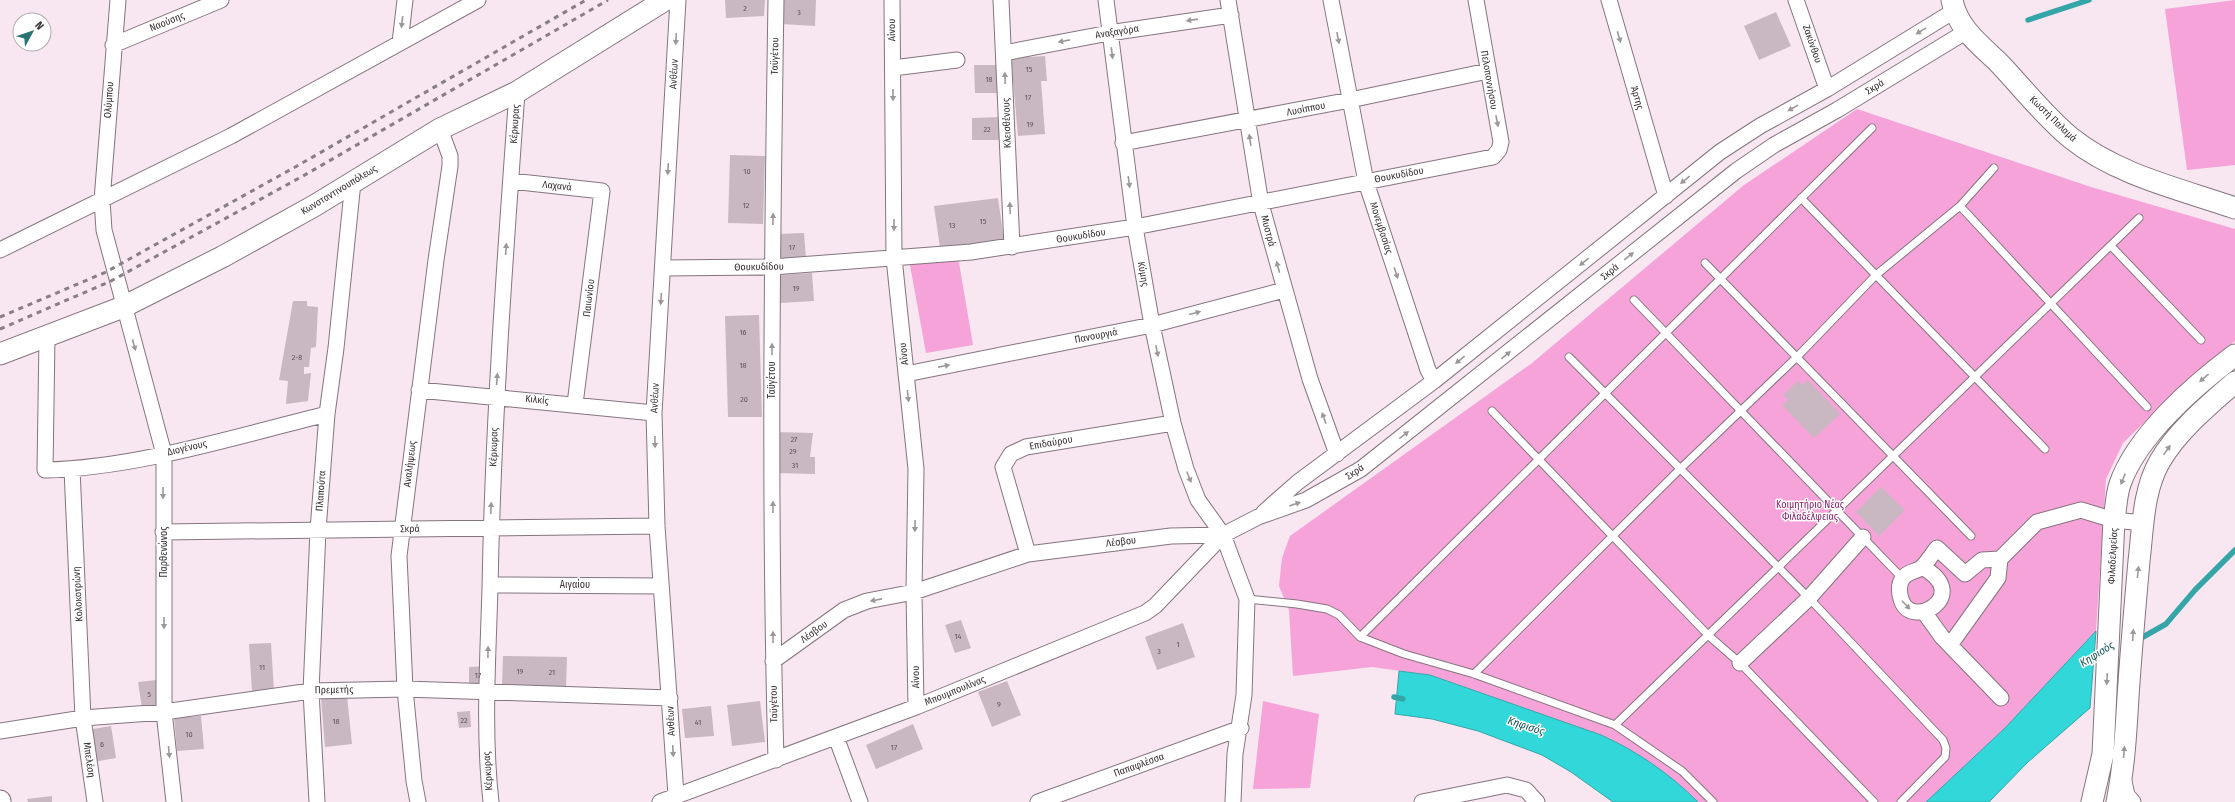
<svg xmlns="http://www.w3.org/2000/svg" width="2235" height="802" font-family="'Fira Sans Condensed',sans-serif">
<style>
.green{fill:#f6a3d9}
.water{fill:#32d8d9;stroke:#34a6a8}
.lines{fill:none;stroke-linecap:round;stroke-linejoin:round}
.stream{stroke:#34a6a8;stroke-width:5.5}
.building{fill:#c9b8c2}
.lane-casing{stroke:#85757e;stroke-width:9}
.street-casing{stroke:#85757e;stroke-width:17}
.secondary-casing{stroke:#85757e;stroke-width:23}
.lane{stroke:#fff;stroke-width:7}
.street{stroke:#fff;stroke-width:15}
.secondary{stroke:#fff;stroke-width:21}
.rail{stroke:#897e85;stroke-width:3;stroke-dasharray:5 5;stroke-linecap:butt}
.oneway{fill:#9c989a}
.labels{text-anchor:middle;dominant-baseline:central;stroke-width:3;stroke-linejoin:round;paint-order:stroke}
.number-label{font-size:8px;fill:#5c5358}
.street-label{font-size:10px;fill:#383135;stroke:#fff}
.park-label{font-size:10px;fill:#88226c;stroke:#fff}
.water-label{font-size:11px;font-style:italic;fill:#115454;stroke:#fff}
</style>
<rect width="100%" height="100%" fill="#f8e6f1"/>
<path class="green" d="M2235 0V165L2187 170 2165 9Z
M1857 109 2091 187 2235 229V341L2187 381 2123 443 2106 479 2096 631 2005 728 1926 802H1698C1670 774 1637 751 1601 735L1430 675 1372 667 1293 676 1289 610 1279 586 1282 558 1290 536 1532 363 1744 185Z
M958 257 973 345 926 353 910 265Z
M1263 701 1319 714 1310 788 1253 789Z"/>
<path class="water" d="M2096 631 2090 708 2028 762 1989 802H1926L2005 728Z
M1399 671 1430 675 1601 735C1637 751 1670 774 1698 802H1613L1571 772 1542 755 1478 731 1432 719 1395 714Z"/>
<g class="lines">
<path class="stream" d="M2028 20 2089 0
M2136 641 2166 624 2195 590 2235 550
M1394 697 1403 699"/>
</g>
<path class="building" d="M725 0H765L764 16 726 18Z
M782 0H816L815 26 781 24Z
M1776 12 1791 46 1759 60 1744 26Z
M1045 56 1047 81H1041L1045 134 1018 136 1011 58Z
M974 65H1002L1003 93H975Z
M1001 117V140H972V118Z
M730 155 765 156 763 224 728 223Z
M998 198 1004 240 940 248 934 206Z
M804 233 806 259 780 260 778 234Z
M812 273 814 301 780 303 779 275Z
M293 301H307V306L318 307 316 347 311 348 309 367H304V374L311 373 308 401 286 404 288 381 279 380Z
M759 315 762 417H728L725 316Z
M1808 380 1840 414 1814 438 1782 405 1788 400 1783 395 1798 381 1802 385Z
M775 432 813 433 810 457H815V474L775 473Z
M1881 487 1905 510 1879 536 1856 512Z
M961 620 971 648 955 653 945 625Z
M1183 623 1195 657 1157 670 1145 637Z
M271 643 274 691 252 692 249 644Z
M503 656 567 657 566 687 502 686Z
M487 666V683L469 684V667Z
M156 680 160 705 142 708 138 682Z
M1007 681 1021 715 992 727 978 692Z
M347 696 352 744 325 747 321 698Z
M760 701 765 742 732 746 727 705Z
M711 706 714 736 685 738 682 709Z
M470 711 471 727 459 728 457 712Z
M201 716 204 749 177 751 174 718Z
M913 724 923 749 876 769 866 745Z
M111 726 116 758 93 762 87 730Z
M52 796V802H28L27 799Z"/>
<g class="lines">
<g class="lane-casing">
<path id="lane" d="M1801 198 2045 449
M1960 206 2147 407
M2111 246 2201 340
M1705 263 1971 536
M1634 300 1903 579
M1569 357 1809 598 1943 740 1946 748 1945 757 1901 802
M1492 411 1709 636 1740 663 1874 802
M1247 599 1297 604 1327 609 1339 615 1360 637 1404 654 1474 674 1615 725 1682 771 1713 802
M1360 637 1872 128
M1474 674 1680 469 1797 357 1876 275 1960 206 1994 168
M1615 725 2139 218"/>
</g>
<g class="street-casing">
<path id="street" d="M118 0 102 200 104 230 164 454V712L174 802
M892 0 894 258 916 469 914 592 916 707
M1001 0 1012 247
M1106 0 1135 227 1152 325 1173 423 1186 469 1198 500 1223 535 1247 599 1244 695 1235 754 1233 802
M1228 0 1261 204 1310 379 1337 454
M1331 0 1366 182 1428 370 1434 381
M1609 0 1666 196
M1796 0 1827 89
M400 43 405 0
M113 45 221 0
M1004 53 1109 33 1231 15
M893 68 957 60
M1123 143 1350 100 1488 71
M511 181 602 191 575 404
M0 250 231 136 478 0
M663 268 772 267 971 252 1135 227 1493 157 1499 150 1501 142 1476 0
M47 337 45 470C137 468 237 436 327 414
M906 374 1152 325 1284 290
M419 390 654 413
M72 469 83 718 95 802
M1264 512 1298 482 1434 381 1720 152 1760 126 1827 89 1954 11
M163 532 657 526
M1028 554 1003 467 1011 454 1026 447 1173 423
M1922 567C1974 595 1910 632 1901 599 1899 592 1898 584 1903 578 1908 571 1916 572 1921 568 1927 563 1932 554 1937 548L1965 574 1982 560 2000 559 2037 522 2081 510 2114 520 2143 523
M490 585 661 586
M1924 612 1942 637 2001 698
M1950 645 1998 578 2000 559
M773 661 844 610 867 601 914 592 1028 554 1171 536 1223 535
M1740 663 1809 598 1863 537
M0 731 83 718 164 712 311 691 405 689 670 698
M836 737 860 802
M776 760C769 507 772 253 776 0
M2123 777 2127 795 2133 802
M676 795 657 526 654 413 678 0
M317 802 311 691 318 530 327 414 336 348 353 182
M418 802 414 781 405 689 399 556 436 260 450 166V156L440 129
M491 802C483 731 488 659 490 588 493 422 505 257 517 92
M660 802 916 707 1145 613 1155 606 1223 535 1258 517 1306 500 1361 469 1736 171 1774 145 1837 110 1967 31
M1038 802 1241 728
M1422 802 1507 785 1526 790 1537 802"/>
</g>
<g class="secondary-casing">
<path id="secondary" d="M1952 0C1957 27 1979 44 1998 62 2022 87 2044 116 2071 138 2117 175 2180 189 2235 208
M0 354 123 307 222 257 314 206 440 129 517 92 665 0
M0 801V802
M2092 802 2103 754 2114 520C2116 508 2116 496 2120 484 2137 435 2195 385 2235 355
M2117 802C2124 767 2126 732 2128 697 2131 651 2135 606 2139 561 2143 527 2143 490 2160 461 2178 430 2209 405 2235 382"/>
</g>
<use href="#lane" class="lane"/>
<use href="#street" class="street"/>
<use href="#secondary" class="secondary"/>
<path class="rail" d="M0 317 106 272 297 166 586 0
M0 329 111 281 303 176 608 0"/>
</g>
<defs><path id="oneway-solid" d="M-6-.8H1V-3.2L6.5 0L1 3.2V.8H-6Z"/></defs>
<g class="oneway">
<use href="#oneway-solid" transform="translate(1192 20) rotate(172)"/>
<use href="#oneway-solid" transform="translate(402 22) rotate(97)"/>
<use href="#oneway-solid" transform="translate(1921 31) rotate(148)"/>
<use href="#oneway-solid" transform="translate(1619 37) rotate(74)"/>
<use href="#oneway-solid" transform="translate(1338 38) rotate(79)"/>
<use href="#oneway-solid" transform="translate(676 39) rotate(93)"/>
<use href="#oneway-solid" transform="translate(1064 41) rotate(169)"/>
<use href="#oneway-solid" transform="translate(1112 53) rotate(83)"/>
<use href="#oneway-solid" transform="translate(1005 78) rotate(-92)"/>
<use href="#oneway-solid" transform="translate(893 95) rotate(90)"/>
<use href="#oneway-solid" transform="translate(1793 108) rotate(151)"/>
<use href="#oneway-solid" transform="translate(1497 121) rotate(79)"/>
<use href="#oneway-solid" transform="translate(1250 140) rotate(-99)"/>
<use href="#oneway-solid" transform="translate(668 169) rotate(93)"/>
<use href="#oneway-solid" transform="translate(1685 180) rotate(141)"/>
<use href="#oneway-solid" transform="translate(1129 182) rotate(82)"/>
<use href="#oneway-solid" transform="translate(1010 208) rotate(-92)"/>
<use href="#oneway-solid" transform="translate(773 219) rotate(-89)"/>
<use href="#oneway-solid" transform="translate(894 225) rotate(90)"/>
<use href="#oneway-solid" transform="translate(506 249) rotate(-86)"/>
<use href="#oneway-solid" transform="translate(1629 256) rotate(-39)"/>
<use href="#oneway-solid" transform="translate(1584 262) rotate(141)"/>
<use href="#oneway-solid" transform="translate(1278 267) rotate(-105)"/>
<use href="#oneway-solid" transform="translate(1396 273) rotate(72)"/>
<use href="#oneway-solid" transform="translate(661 299) rotate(93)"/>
<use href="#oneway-solid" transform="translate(1195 313) rotate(-15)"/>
<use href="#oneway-solid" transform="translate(134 345) rotate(75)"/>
<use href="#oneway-solid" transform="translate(772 349) rotate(-90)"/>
<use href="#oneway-solid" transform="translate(1157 351) rotate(78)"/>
<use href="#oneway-solid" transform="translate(1506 355) rotate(-39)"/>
<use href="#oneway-solid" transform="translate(1460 360) rotate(141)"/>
<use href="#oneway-solid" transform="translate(944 366) rotate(-11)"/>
<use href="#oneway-solid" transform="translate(2204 378) rotate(140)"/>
<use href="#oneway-solid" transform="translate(497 379) rotate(-86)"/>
<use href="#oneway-solid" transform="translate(908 396) rotate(84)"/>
<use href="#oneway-solid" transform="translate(1324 418) rotate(-110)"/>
<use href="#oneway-solid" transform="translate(1404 435) rotate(-38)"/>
<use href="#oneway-solid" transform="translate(655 442) rotate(89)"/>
<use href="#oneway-solid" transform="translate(2167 450) rotate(-55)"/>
<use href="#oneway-solid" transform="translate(1189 477) rotate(68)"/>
<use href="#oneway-solid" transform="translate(2123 479) rotate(112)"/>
<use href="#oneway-solid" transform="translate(163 493) rotate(90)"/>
<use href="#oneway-solid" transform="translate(1295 504) rotate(-19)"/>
<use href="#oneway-solid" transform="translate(773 507) rotate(-90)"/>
<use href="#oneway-solid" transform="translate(491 508) rotate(-88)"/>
<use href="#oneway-solid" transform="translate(915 526) rotate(91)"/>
<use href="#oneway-solid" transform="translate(2138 572) rotate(-84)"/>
<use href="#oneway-solid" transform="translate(876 600) rotate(169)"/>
<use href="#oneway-solid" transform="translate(1906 605) rotate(46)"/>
<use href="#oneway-solid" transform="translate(164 623) rotate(90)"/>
<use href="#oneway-solid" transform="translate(2133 635) rotate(-86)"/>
<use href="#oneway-solid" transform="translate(773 637) rotate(-90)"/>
<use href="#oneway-solid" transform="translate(488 652) rotate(-89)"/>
<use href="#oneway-solid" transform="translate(2107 679) rotate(93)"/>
<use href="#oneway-solid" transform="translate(673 751) rotate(87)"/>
<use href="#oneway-solid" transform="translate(169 752) rotate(84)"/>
<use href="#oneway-solid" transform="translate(2124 752) rotate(-86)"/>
</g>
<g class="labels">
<g class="number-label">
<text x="745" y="8">2</text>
<text x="799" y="12">3</text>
<text x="1029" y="69">15</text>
<text x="989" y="79">18</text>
<text x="1028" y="97">17</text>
<text x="1030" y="124">19</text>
<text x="987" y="129">22</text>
<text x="747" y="171">10</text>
<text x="746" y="205">12</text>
<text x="983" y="221">15</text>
<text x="952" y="225">13</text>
<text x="792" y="247">17</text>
<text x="796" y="288">19</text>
<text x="743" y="332">16</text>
<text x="297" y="357">2-8</text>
<text x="743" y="365">18</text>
<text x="744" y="399">20</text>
<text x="794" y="439">27</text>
<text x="793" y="451">29</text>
<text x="795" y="465">31</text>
<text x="958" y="636">14</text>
<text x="1178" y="644">1</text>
<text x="1159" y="651">3</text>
<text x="262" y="667">11</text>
<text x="520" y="671">19</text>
<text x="552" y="672">21</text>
<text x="478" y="675">17</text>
<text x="149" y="694">5</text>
<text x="999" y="704">9</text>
<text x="464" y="720">22</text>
<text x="336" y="721">18</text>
<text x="698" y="722">41</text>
<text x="189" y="734">10</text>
<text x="102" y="744">6</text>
<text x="894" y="747">17</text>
</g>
<g class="street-label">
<text transform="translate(167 22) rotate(-22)">Ναούσης</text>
<text transform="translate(892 30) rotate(-91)">Αίνου</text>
<text transform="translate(1117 32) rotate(-9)">Αναξαγόρα</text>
<text transform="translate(1812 44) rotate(71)">Ζακύνθου</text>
<text transform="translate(775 56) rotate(-89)">Ταϋγέτου</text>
<text transform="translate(674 74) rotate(-87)">Ανθέων</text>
<text transform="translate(1489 80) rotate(80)">Πελοποννήσου</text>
<text transform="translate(1875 87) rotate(-31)">Σκρά</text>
<text transform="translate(1637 98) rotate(74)">Άρτης</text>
<text transform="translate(109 100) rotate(-86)">Ολύμπου</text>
<text transform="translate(1306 109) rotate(-11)">Λυσίππου</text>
<text transform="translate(2053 119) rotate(44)">Κωστή Παλαμά</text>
<text transform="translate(1007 123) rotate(-92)">Κλεισθένους</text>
<text transform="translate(515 124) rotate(-86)">Κέρκυρας</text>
<text transform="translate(1399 175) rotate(-11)">Θουκυδίδου</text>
<text transform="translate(557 186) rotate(6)">Λαχανά</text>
<text transform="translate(339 190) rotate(-31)">Κωνσταντινουπόλεως</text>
<text transform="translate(1381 228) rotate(72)">Μονεμβασίας</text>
<text transform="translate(1268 231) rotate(75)">Μυστρά</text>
<text transform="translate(1081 236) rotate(-9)">Θουκυδίδου</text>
<text transform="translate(759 267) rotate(-1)">Θουκυδίδου</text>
<text transform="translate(1610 272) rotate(-39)">Σκρά</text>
<text transform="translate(1143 274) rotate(80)">Κύμης</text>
<text transform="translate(589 298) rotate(-83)">Παιωνίου</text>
<text transform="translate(1096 336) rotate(-11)">Πανουργιά</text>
<text transform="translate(904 354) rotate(-96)">Αίνου</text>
<text transform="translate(772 380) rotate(-90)">Ταϋγέτου</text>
<text transform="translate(655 398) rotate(-87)">Ανθέων</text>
<text transform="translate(537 400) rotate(6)">Κιλκίς</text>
<text transform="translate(1051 443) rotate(-10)">Επιδαύρου</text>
<text transform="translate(494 447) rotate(-88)">Κέρκυρας</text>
<text transform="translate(187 448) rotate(-13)">Διογένους</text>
<text transform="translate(410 464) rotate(-83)">Αναλήψεως</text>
<text transform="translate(1355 472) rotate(-34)">Σκρά</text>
<text transform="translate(321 491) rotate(-86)">Πλαπούτα</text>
<text transform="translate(410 529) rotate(-1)">Σκρά</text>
<text transform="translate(1121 542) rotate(-7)">Λέσβου</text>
<text transform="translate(164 552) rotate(-90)">Παρθενώνος</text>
<text transform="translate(2113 556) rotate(-87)">Φιλαδελφείας</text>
<text x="575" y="585">Αιγαίου</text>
<text transform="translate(78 594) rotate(-93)">Κολοκοτρώνη</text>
<text transform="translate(814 632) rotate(-36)">Λέσβου</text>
<text transform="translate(916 677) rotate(-91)">Αίνου</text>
<text transform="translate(334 690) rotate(-1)">Πρεμετής</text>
<text transform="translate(955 691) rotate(-22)">Μπουμπουλίνας</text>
<text transform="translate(774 704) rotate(-91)">Ταϋγέτου</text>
<text transform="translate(671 721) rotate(-93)">Ανθέων</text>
<text transform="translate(89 760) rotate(82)">Μπελέση</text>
<text transform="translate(1139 765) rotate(-20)">Παπαφλέσσα</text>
<text transform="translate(488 771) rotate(-94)">Κέρκυρας</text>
</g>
<g class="park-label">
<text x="1810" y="505">Κοιμητήριο Νέας<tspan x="1810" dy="12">Φιλαδέλφειας</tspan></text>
</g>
<g class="water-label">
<text transform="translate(2097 654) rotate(-32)">Κηφισός</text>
<text transform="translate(1526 726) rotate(18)">Κηφισός</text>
</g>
</g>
<g transform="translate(32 32) rotate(50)"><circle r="19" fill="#ffffff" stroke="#afadae"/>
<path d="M0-3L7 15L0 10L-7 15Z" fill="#297373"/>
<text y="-6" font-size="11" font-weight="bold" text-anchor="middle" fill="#383135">N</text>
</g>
</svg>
